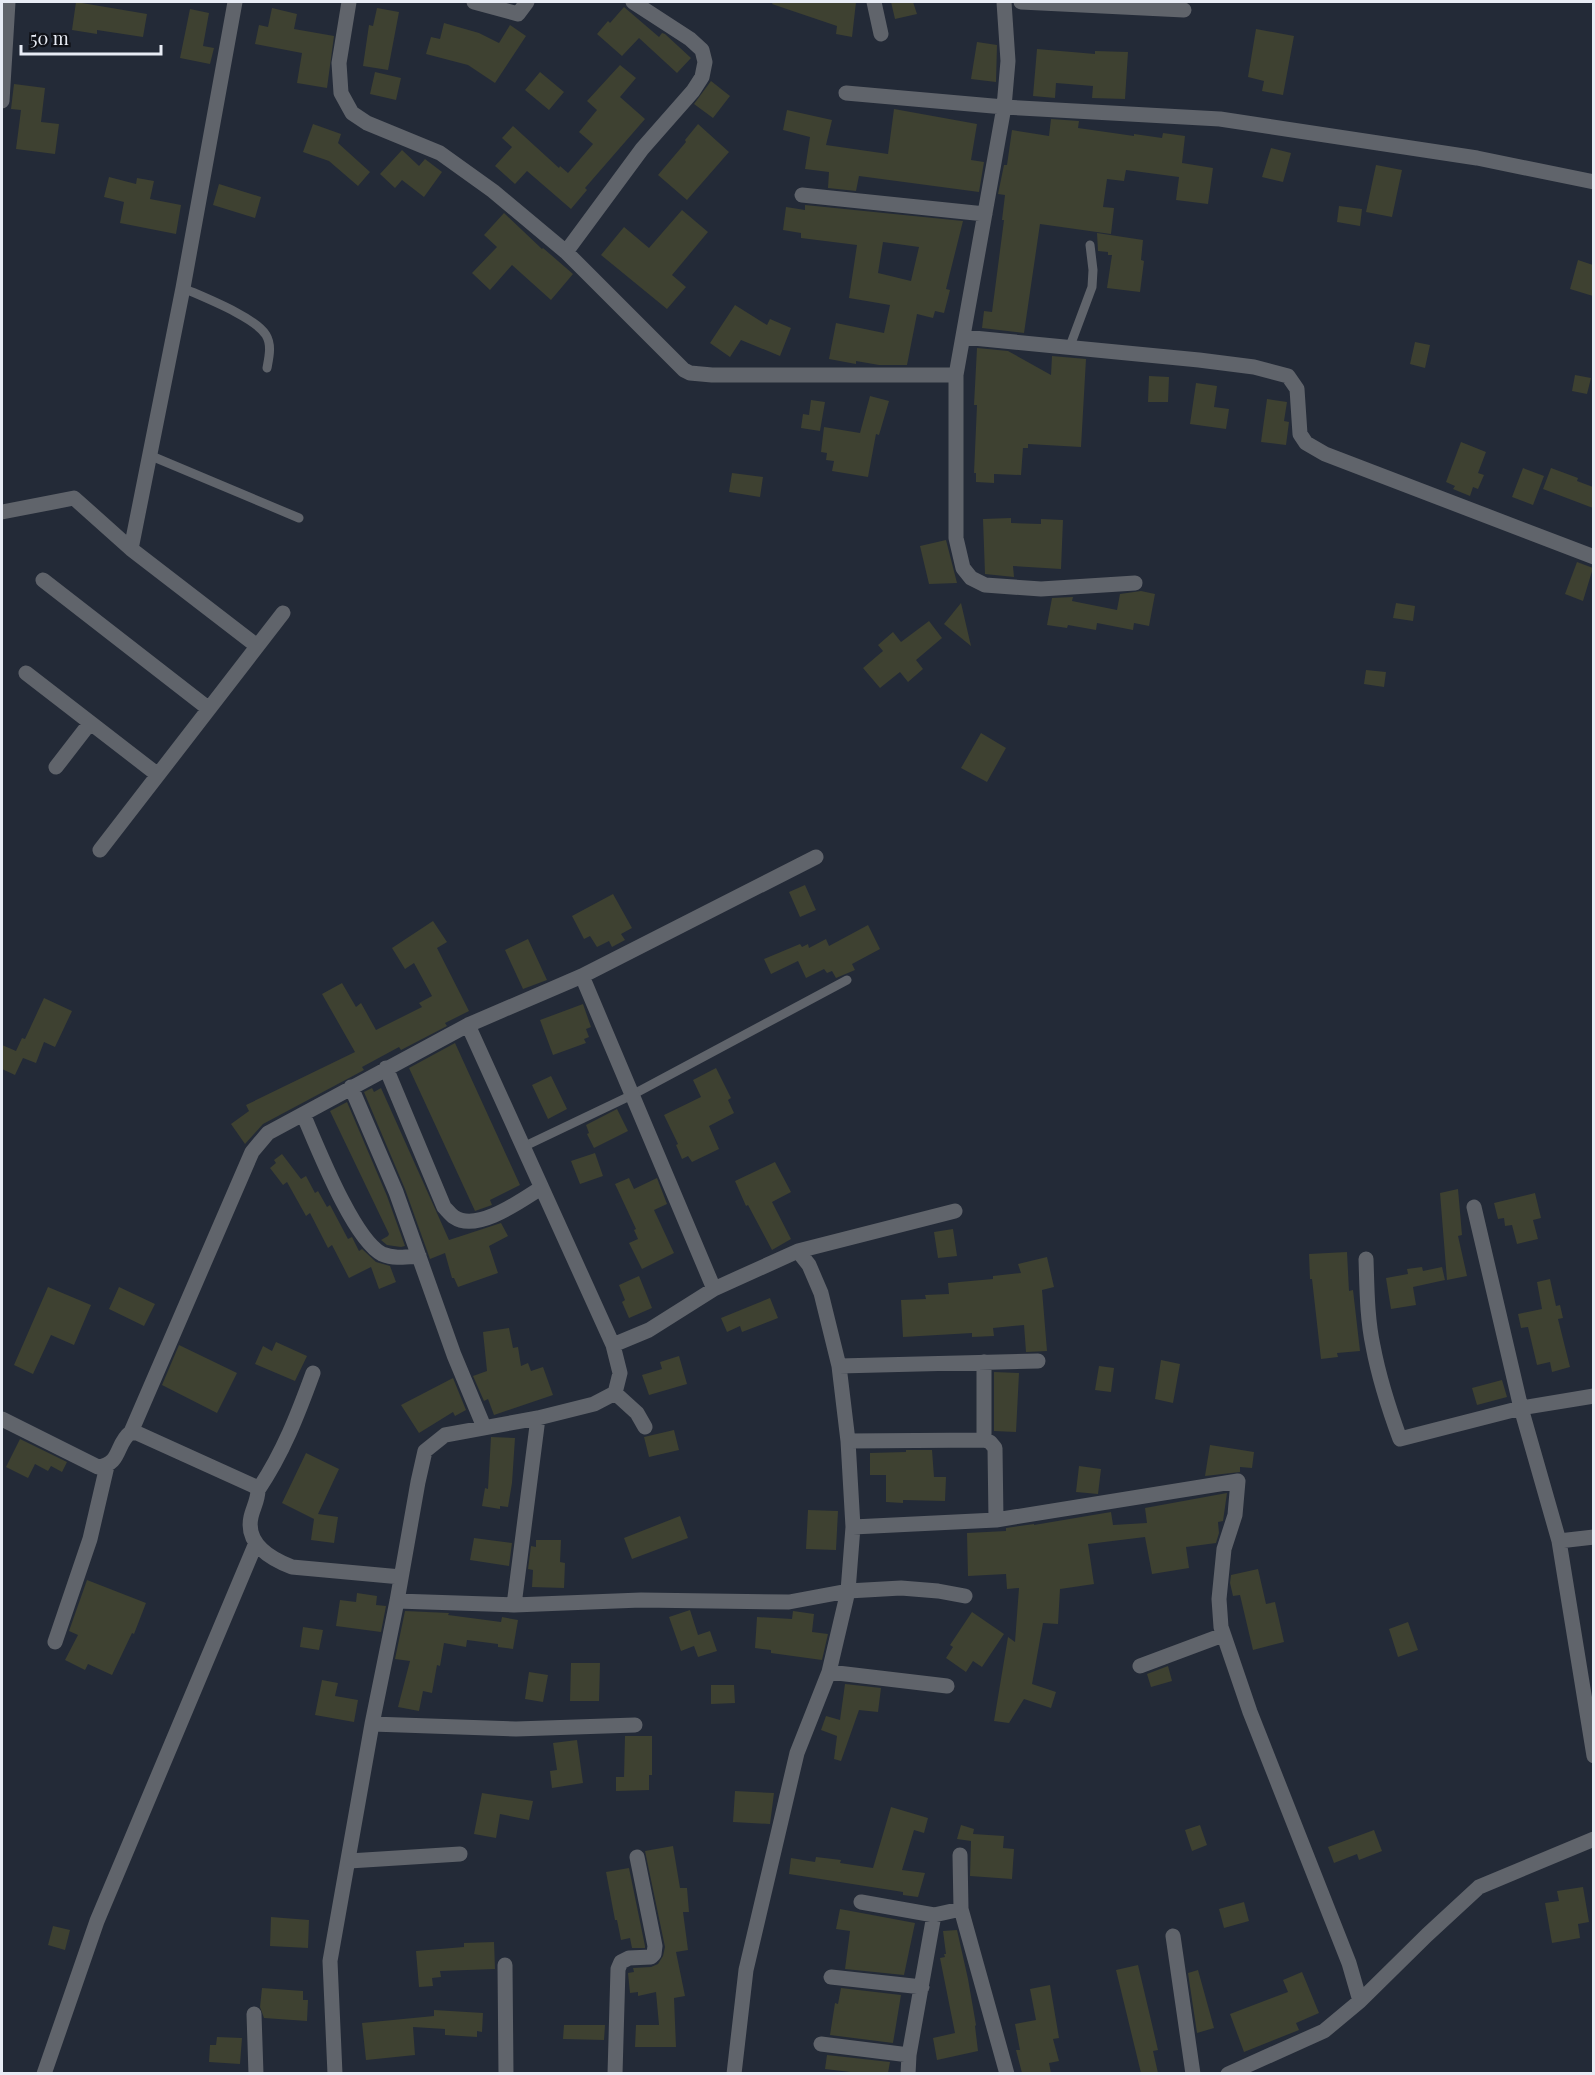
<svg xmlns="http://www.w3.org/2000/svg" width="1595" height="2075" font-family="'Playfair Display',serif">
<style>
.building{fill:#3e4131;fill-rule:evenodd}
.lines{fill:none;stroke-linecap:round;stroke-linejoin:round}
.service{stroke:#60646b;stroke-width:9}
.minor{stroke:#60646b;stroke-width:15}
</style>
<rect width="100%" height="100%" fill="#232a37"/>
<path class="building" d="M76 2 147 14 143 37 97 30V34L72 30Z
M773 2H856L852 37 836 34 837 26 772 4Z
M891 2H913L917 14 895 19Z
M624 7 659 37 662 33 665 34 691 58 677 73 639 38 622 56 597 34 608 21 610 23Z
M272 8 297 14 294 29 334 36 327 88 297 83 302 53 255 44 259 25 268 27Z
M377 8 399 12 388 70 363 66 369 25 373 26Z
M190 9 209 13 203 46 214 48 210 64 180 58Z
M444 23 479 33 499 43 510 25 526 36 495 83 468 65 426 54 431 37 440 39Z
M1256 29 1294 36 1283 95 1262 91 1264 81 1248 77Z
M977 42 997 45 996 82 971 79Z
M1037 49 1095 54V51L1128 52 1125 99 1092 98 1093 86 1056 83 1055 98 1033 96Z
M620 65 636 78 620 97 645 119 585 188 587 190 571 209 527 171 515 184 495 166 512 147 502 138 513 126 559 168 560 166 568 173 593 144 579 132 597 110 587 101Z
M375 72 401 78 396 100 370 94Z
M540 72 564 92 549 110 525 90Z
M711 81 730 96 713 118 694 104Z
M14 84 45 88 41 122 59 124 55 154 16 149 21 110 11 109Z
M894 109 977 124 971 160 984 162 979 192 859 176 856 191 828 188 829 172 805 169 810 137 783 130 787 110 832 120 826 145 888 154Z
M1051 119 1079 121 1078 128 1134 136V134L1162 138 1163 133 1185 136 1182 163 1213 168 1208 204 1176 200 1179 177 1126 170 1124 181 1107 179 1103 207 1114 208 1111 234 1040 224 1024 333 982 328 984 311 992 312 1004 220H1002L1005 195 998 194 1004 165H1007L1012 130 1049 136Z
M313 124 341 134 338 143 370 172 358 186 329 161 303 152Z
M698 124 729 152 687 200 658 175 686 142 685 140Z
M1271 148 1291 153 1283 182 1262 177Z
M402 150 419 166 425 159 442 172 424 197 402 180 395 188 380 174Z
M1376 165 1402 170 1392 217 1366 212Z
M109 177 136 184 137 178 154 181 150 199 181 205 176 234 120 223 124 202 104 197Z
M219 184 261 197 255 218 213 205Z
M805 205 963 221 946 289 950 290 944 313 935 311 933 318 917 314 907 365H879L856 361V364L829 359 836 323 884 333 890 305 849 298 857 245 801 238V233L783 230 786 207 805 210ZM883 242 919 247 911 281 878 273Z
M1339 206 1362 209 1360 226 1337 222Z
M682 210 708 232 672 275 686 287 667 309 601 255 624 227 649 248Z
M504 213 542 249 543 248 573 274 551 300 512 265 490 290 472 273 497 247 484 235Z
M1097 233 1143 240 1141 260 1144 261 1140 292 1107 288 1112 255H1108V252L1098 251Z
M1578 260 1593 265V296L1570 289Z
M735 305 767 325 770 319 791 328 780 356 741 340 730 357 710 343Z
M1415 342 1430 345 1425 368 1410 364Z
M977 348 1008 351 1051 375 1052 356 1086 359 1081 447 1028 444V448H1023L1021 475 994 474V483L976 482V473H974L977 405H974Z
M1575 375 1591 378 1587 394 1572 391Z
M1149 376 1169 377 1168 402H1148Z
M1196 383 1217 386 1214 407 1229 409 1226 429 1190 424Z
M870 396 889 401 879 435 876 434 868 477 832 471 834 461 826 460 827 453 821 452 824 427 860 433Z
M1267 399 1287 402 1284 421 1289 422 1286 445 1261 442Z
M811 400 825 402 820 431 801 428 803 414 809 415Z
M1461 442 1486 452 1478 473 1484 475 1478 489 1473 487 1470 496 1453 489 1455 486 1446 482Z
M1523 468 1544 476 1533 505 1512 497Z
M1551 468 1578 478 1577 481 1593 487V508L1543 489Z
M732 473 763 477 760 497 729 492Z
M1011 518V523L1041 524V519L1063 520 1061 569 1013 566 1014 577 985 574 983 519Z
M946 540 957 583 929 584 920 546Z
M1577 562 1593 568 1583 601 1565 594Z
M1141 591 1155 594 1149 626 1134 623 1133 630 1097 623 1096 630 1068 625 1067 628 1047 625 1052 598 1073 597 1072 601 1117 610 1120 594Z
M961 603 971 646 944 624Z
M1396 603 1415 606 1413 621 1393 618Z
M929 621 942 638 916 660 923 669 908 682 900 672 880 688 863 668 883 651 878 645 893 632 901 642Z
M1366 670 1386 672 1384 687 1364 684Z
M981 733 1006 748 987 782 961 768Z
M805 885 816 910 800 917 789 892Z
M613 894 632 928 621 934 625 940 612 947 609 941 597 947 590 936 584 939 572 916Z
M433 921 447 942 437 948 469 1011 445 1023 447 1026 401 1050 399 1047 362 1067 364 1070 263 1124 245 1144 231 1124 249 1111 246 1105 355 1052 322 994 342 983 356 1007 361 1003 376 1030 422 1007 419 1003 432 996 414 963 405 969 392 948Z
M868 925 880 949 852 964 855 970 836 978 832 971 827 973 824 969 806 978 798 961 771 974 764 959 800 944 802 947 808 944 809 948 826 939 829 946Z
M528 939 547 980 523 989 505 950Z
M44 998 72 1011 55 1047 44 1042 36 1063 23 1058 15 1075 2 1069V1045L16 1051 22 1038 25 1039Z
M583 1004 591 1027 586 1029 589 1037 584 1039 586 1043 553 1055 540 1020Z
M455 1043 520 1185 490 1200 492 1205 475 1211 409 1068Z
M716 1068 731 1098 728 1100 734 1113 709 1126 719 1149 692 1162 688 1156 682 1159 676 1145 678 1144 664 1115 701 1097 693 1080Z
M551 1076 567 1109 548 1119 532 1085Z
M372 1088 374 1092 381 1088 449 1240 501 1223 508 1236 489 1246 498 1273 458 1287 454 1278H452L445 1253 430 1259 405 1189 364 1092Z
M347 1102 387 1196 405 1246 401 1247 387 1245 381 1240 388 1236 389 1234 330 1111Z
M617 1109 628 1131 594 1148 587 1134 589 1133 586 1125Z
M595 1153 603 1176 580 1184 571 1161Z
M282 1154 301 1179 306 1176 315 1193 318 1191 327 1207 330 1205 348 1239 352 1237 359 1251 362 1249 376 1262 390 1266 396 1282 379 1289 371 1267 349 1278 332 1245 328 1248 310 1213 306 1216 287 1182 283 1185 270 1168 276 1163 274 1160Z
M775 1162 791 1192 772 1202 791 1239 772 1250 748 1205 746 1206 735 1181Z
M629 1178 634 1189 657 1178 667 1204 654 1210 674 1253 642 1269 629 1243 638 1239 634 1230 636 1229 615 1184Z
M1458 1189 1462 1235 1458 1236 1467 1276 1447 1280 1440 1193Z
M1535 1193 1541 1218 1533 1220 1538 1239 1517 1244 1512 1225 1505 1226 1504 1218 1498 1219 1494 1203Z
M953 1229 957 1256 938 1258 934 1232Z
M1347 1252 1349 1291 1353 1290 1360 1351 1337 1353 1338 1357 1321 1359 1312 1279H1310L1309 1254Z
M1047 1257 1054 1287 1042 1290 1047 1351 1026 1352 1024 1325 993 1328 994 1336 972 1337V1333L903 1337 901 1300 926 1299 925 1295 949 1294 948 1283 993 1279V1276L1021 1273 1018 1264Z
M1422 1267 1423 1271 1442 1267 1445 1280 1413 1287 1416 1305 1391 1309 1386 1278 1408 1274 1407 1269Z
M639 1276 652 1308 629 1318 622 1302 625 1300 619 1285Z
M1550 1279 1556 1306 1560 1305 1563 1318 1558 1319 1570 1367 1552 1372 1550 1362 1537 1365 1528 1327 1521 1328 1518 1314 1542 1309 1537 1282Z
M48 1287 91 1305 74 1345 51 1335 33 1374 14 1365Z
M119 1287 155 1304 144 1326 109 1309Z
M770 1298 778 1318 742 1332 740 1326 727 1332 721 1318Z
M509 1328 513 1348 518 1347 521 1366 528 1363 531 1371 543 1367 553 1395 494 1415 488 1399 484 1401 473 1376 487 1371 483 1332Z
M276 1342 307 1356 295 1381 255 1364 263 1346 272 1351Z
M179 1345 237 1373 217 1413 162 1385Z
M679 1356 687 1384 649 1395 642 1375 662 1369 660 1362Z
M1161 1360 1180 1364 1173 1403 1155 1399Z
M1099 1366 1114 1368 1111 1392 1095 1390Z
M994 1372 1019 1373 1016 1432 994 1431Z
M453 1378 466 1410 455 1416 453 1412 419 1433 401 1405Z
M1502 1380 1507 1397 1477 1405 1472 1388Z
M674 1430 679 1450 649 1457 644 1437Z
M491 1437 515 1438 512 1483 508 1507 500 1506V1509L482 1506 485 1488 488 1489Z
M20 1439 67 1462 62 1472 51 1466 48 1471 35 1464 28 1478 6 1467Z
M1210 1445 1254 1452 1252 1468 1240 1467V1472L1205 1476Z
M906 1450H932L934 1477H946L945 1501 903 1500V1503L886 1502V1475H870V1453L906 1452Z
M306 1453 339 1469 318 1514 338 1517 334 1543 311 1540 314 1519 282 1503Z
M1079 1466 1101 1469 1098 1494 1076 1492Z
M1227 1493 1223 1521 1218 1522 1219 1533 1216 1543 1186 1547 1189 1568 1152 1574 1145 1537 1088 1544 1094 1584 1060 1589 1058 1624 1043 1623 1032 1684 1056 1692 1051 1708 1024 1699 1009 1723 994 1721 1008 1637 1015 1642 1019 1588 1007 1589 1006 1574 968 1576 967 1533 1006 1531V1528L1034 1524V1525L1111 1512 1113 1525 1147 1523 1145 1508Z
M808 1510 838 1511 836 1550 806 1549Z
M680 1516 688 1538 632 1559 624 1538Z
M474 1538 512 1543 509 1566 470 1560Z
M536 1540H561L560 1562 565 1563 564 1588 532 1587 533 1570 528 1569 531 1546 536 1547Z
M1258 1569 1266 1604 1275 1602 1284 1642 1253 1650 1240 1595 1233 1596 1230 1583 1231 1575Z
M87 1580 146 1603 134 1634 132 1633 112 1675 88 1664 85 1670 65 1660 78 1635 69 1631Z
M357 1593 377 1596 376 1605 386 1606 381 1632 336 1626 340 1600 356 1602Z
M690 1610 698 1635 710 1631 717 1651 698 1657 694 1646 681 1651 669 1617Z
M405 1611 449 1613 448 1615 501 1622 502 1617 518 1620 513 1649 498 1647V1644L467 1640 466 1647 444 1643 440 1666 437 1665 432 1693 423 1691 419 1711 398 1707 410 1661 395 1659Z
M793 1611 814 1614 812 1632 828 1634 822 1660 771 1653V1650L755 1648 757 1617 792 1619Z
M972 1612 1004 1634 982 1667 973 1661 966 1672 946 1658 953 1647 950 1645Z
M1408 1622 1418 1650 1398 1657 1389 1629Z
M303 1627 323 1630 319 1650 300 1647Z
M571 1663H600L599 1701H570Z
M1168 1666 1172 1681 1151 1687 1147 1674Z
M529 1672 548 1675 543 1702 525 1699Z
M322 1680 338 1683 335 1696 358 1700 354 1722 315 1715Z
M845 1684 881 1688 878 1712 859 1710 841 1761 834 1759 837 1736 821 1730 826 1716 840 1720Z
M711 1685H734L735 1703 711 1704Z
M625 1736H652V1775H649V1790L616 1791V1777H624Z
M577 1740 583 1783 552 1788 550 1771 557 1770 553 1743Z
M735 1791 774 1793 770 1824 733 1822Z
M482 1793 533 1801 529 1820 500 1814 496 1838 474 1834Z
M891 1807 928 1818 924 1833 914 1830 902 1870 925 1873 918 1897 903 1895V1892L789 1874 791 1858 815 1862 816 1857 841 1860 840 1863 873 1868Z
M961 1825 974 1829 973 1834 1004 1836 1003 1848 1014 1849 1012 1879 970 1876 971 1841 957 1839Z
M1200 1825 1207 1845 1192 1851 1185 1830Z
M1374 1830 1382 1851 1359 1860 1357 1854 1334 1863 1328 1847Z
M673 1846 680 1888H687L689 1912H683L688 1950 676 1952 685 1996 674 1998 676 2047H635L636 2025H659L656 1992 638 1996V1992L630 1993 628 1973 634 1972 633 1968 651 1967 658 1964 663 1956 665 1947 645 1851Z
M629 1868 645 1946V1948H632L630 1938 621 1940 617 1920H615L606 1872Z
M1583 1887 1589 1922 1578 1924 1580 1938 1552 1943 1545 1903 1559 1901 1557 1891Z
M1244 1902 1249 1921 1224 1928 1219 1909Z
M840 1909 915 1923 904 1975 845 1969 850 1931 836 1929Z
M271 1917 309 1920 308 1948 270 1946Z
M53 1926 70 1930 65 1950 48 1945Z
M957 1930 968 1979 976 2025 975 2026 978 2051 937 2060 933 2038 955 2033 940 1958 945 1957 944 1954H946L943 1931Z
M494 1942 495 1969 440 1971 441 1977 432 1978 433 1986 419 1987 416 1951 464 1947V1943Z
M1138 1965 1158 2050 1153 2051 1158 2073H1141L1116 1970Z
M1198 1970 1214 2028 1197 2033 1188 1973Z
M1302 1972 1319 2013 1296 2023 1299 2030 1244 2052 1230 2014 1288 1992 1283 1980Z
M1050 1985 1059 2038 1053 2039 1059 2061 1049 2063 1051 2073H1022L1016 2050H1020L1015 2024 1036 2020 1030 1989Z
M262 1988 303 1991V2000H308L307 2021 264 2018 260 2007Z
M841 1988 901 1995 893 2043 830 2035 835 2003 838 2004Z
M434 2010 483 2013 482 2032 477 2031V2037L445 2035V2029L413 2027 415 2055 366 2060 362 2023 434 2016Z
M564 2025H605L604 2040 563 2039Z
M217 2037 242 2038 240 2064 209 2062 210 2045H216Z
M827 2055 890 2062 888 2073H859L825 2069Z"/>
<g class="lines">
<path class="service" d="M183 288C203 297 255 317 266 335 272 345 269 357 267 368
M1070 346 1092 287 1093 270 1090 245
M149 455 299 518
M523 1147 632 1095 847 980"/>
<path class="minor" d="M349 2 339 63 341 93 352 113 367 123 440 153 493 191 566 252 684 370 690 373 712 375H956
M474 2 518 14 527 2
M874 2 881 34
M1004 2 1008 61 1004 107 956 375V538L963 568 971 578 985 585 1041 589 1135 583
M1021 2 1184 10
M846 93 1004 107 1220 119 1477 158 1594 182
M2 101 8 2
M802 195 985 214
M566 252 642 149 693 91 702 77 705 62 702 50 690 39 633 2
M963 337 1199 360 1254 367 1288 376 1297 389 1300 434 1306 443 1325 454 1594 557
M2 512 74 498 131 549 257 646
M131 549 183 288 235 2
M43 580 209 709
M26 673 158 775
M56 767 90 723
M100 850 283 613
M582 976 714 1289
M468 1025 613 1345 620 1373 615 1393
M386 1068 444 1207C447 1210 451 1215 454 1217 477 1233 522 1200 541 1188
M351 1087 396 1192 454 1355 484 1427
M303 1114C317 1146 353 1239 382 1254 394 1259 406 1257 419 1256
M1474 1207 1521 1408 1559 1541 1594 1756
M1366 1259C1367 1288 1367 1318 1373 1346 1379 1378 1389 1409 1400 1439L1521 1408 1594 1396
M613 1345 649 1330 714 1289 798 1251 955 1211
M839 1366 1038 1361
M2 1419 98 1467C122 1464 115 1444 131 1432L137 1433 254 1486 258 1490C258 1500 253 1508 251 1517 245 1544 271 1559 292 1567L401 1577
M131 1432 252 1152 268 1133 468 1025 582 976 816 857
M984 1440V1362
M848 1441 984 1440 990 1442 995 1448 996 1520
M258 1490C283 1453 298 1414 313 1373
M853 1527 996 1520 1238 1481 1235 1515 1224 1549 1219 1599 1221 1627 1250 1712 1349 1963 1360 2001
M1559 1541 1594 1537
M397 1601 514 1605 641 1600 789 1602 848 1591 901 1588 938 1591 965 1596
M514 1605 538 1418
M55 1642 90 1539 107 1466
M1140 1666 1223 1635
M829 1672 947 1686
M372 1724 516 1729 635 1725
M960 1855 961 1909
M349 1861 460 1854
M861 1902 934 1915 961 1909 1007 2074
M1173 1936 1193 2074
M505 1965 506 2074
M831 1977 922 1987
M254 2014 256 2074
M821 2044 909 2055
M44 2074 97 1921 256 1543
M335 2074 330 1961 372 1724 397 1601 418 1482 425 1451 445 1435 538 1418 594 1404 615 1393 637 1413 645 1427
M615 2074 618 1969 621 1962 629 1958 651 1957 654 1954 655 1946 637 1857
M734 2074 746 1970 797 1753 829 1672 848 1591 853 1527 848 1441 839 1366 821 1293 809 1265 798 1251
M908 2074 909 2055 934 1915
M1228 2074 1324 2031 1360 2001 1427 1935 1479 1887 1594 1839"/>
</g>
<rect width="1595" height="2075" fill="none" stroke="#e8ecf5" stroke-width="6"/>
<path d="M21 45v9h140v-9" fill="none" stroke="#e8ecf5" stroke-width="3"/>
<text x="30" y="45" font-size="18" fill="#e8ecf5" stroke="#101218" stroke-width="4.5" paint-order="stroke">50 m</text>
</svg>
